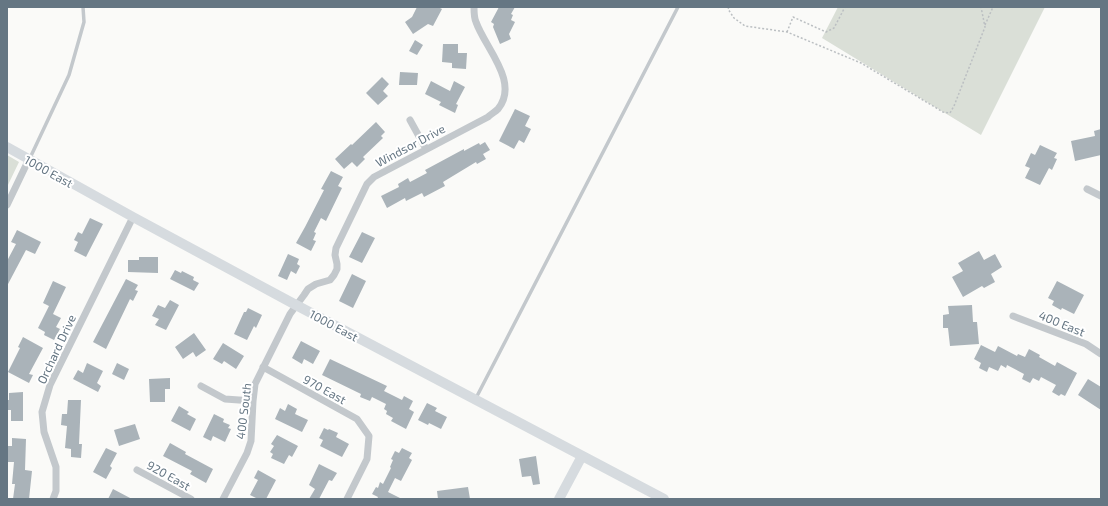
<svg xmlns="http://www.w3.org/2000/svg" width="1108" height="506" font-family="'Exo 2',sans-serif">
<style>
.green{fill:#dadfd7}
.building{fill:#aab3b9}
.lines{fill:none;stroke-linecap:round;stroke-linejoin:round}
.path{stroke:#bbbfc2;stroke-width:1.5;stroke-dasharray:2 2;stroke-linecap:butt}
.lane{stroke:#c3c8cc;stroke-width:3.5}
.street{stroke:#c3c8cc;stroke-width:7}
.secondary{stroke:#d6dbdf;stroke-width:10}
.labels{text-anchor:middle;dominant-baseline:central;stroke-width:4;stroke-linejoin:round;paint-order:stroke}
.street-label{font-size:12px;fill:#657683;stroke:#fff}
</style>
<rect width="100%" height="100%" fill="#fafaf8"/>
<path class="green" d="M838 7H1045L981 135 822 38Z
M7 155 19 162 7 187Z"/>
<path class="building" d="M417 7H438L442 9 433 26 428 24 413 34 405 22 412 17Z
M499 7H515L511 14 513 15 511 20 515 22 509 34 511 39 500 44 493 27 494 24 491 22Z
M415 40 423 45 417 55 409 51Z
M443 44H458V53H467L466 69 452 68V63L442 62Z
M400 72 418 73 417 85H399Z
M382 77 389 84 383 91 388 96 378 105 366 93Z
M431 81 450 91 454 81 465 87 456 104 458 105 455 113 439 105 441 102 425 94Z
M515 109 530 116 525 126 531 129 524 143 519 140 514 149 499 141Z
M376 122 385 132 381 136 383 138 363 157 365 159 357 167 352 162 344 169 335 159 351 144 352 145Z
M1101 129V155L1075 161 1071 141 1095 136 1094 131Z
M485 142 490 150 483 154 486 159 477 164 476 162 443 182 445 186 424 197 422 193 406 201 405 198 387 208 381 196 399 187 398 184 408 178 410 182 427 173 425 170 464 149V151L479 143 480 145Z
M1040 145 1057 153 1054 158 1057 159 1052 170 1049 168 1040 185 1025 178 1030 168 1025 166 1031 153 1035 155Z
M331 171 343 177 338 186 342 188 326 221 321 218 314 232 316 233 313 240 316 241 311 251 296 243 305 227 324 190 321 189Z
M90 218 103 224 86 257 74 251 78 242 74 240 78 232 82 234Z
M17 230 41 242 35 254 26 250 7 286V261L16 244 11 242Z
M362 232 375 238 362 263 349 257Z
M979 251 984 260 995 254 1002 267 991 274 995 282 984 288 982 286 963 297 952 277 963 271 958 263Z
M288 254 299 259 297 264 300 266 296 274 291 271 287 280 278 276Z
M139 257H158V273L128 272V260H139Z
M175 270 181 273 182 271 194 277 193 280 199 283 194 291 170 279Z
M352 274 366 281 353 308 339 301Z
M126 279 138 285 135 290 138 291 133 301 130 299 106 349 93 342Z
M53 281 66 287 53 314 61 318 56 327 60 329 54 340 44 335 45 332 38 328 49 306 43 303Z
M1057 281 1084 295 1074 314 1062 308 1061 310 1052 305 1054 301 1048 298Z
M170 300 179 305 166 330 155 325 159 319 152 316 158 305 165 308Z
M972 305 973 322H977L979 344 950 346 948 328H943V315L949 314 948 306Z
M248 308 262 315 256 328 254 326 247 340 234 334 244 312H246Z
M194 333 206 350 196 357 193 352 183 359 175 347Z
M23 337 43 348 29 374 33 375 29 383 8 372 20 348 18 347Z
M301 341 320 351 313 364 304 359 302 364 292 358Z
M223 343 244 356 236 369 224 361 222 364 213 359Z
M981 345 995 352 998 346 1017 356 1018 354 1025 357 1029 349 1040 355 1039 357 1055 366 1057 362 1077 373 1065 396 1061 394 1059 396 1052 392 1056 385 1041 377 1039 381 1033 378 1030 383 1022 379 1024 374 1007 365 1006 368 1001 365 998 371 989 367 987 372 979 368 981 363 974 359Z
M330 359 387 386 384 391 402 400 404 396 413 401 409 409 414 412 406 429 391 421 393 418 386 414 387 411 384 409 386 404 372 397 370 401 360 397 361 394 322 375Z
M87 363 103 371 97 383 101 386 98 392 73 379 78 370 83 373Z
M117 363 129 369 124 380 112 374Z
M170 378V389H165V402H150L149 379Z
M1088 379 1101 387V410L1078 395Z
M23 392V421H11V410H7V400H9V393Z
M68 400H81L79 444H82L81 458 71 457V449L65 448 67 426 61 425 62 414H67Z
M427 403 437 408 435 411 447 417 441 429 429 423 428 425 418 420Z
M288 404 297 409 295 414 308 420 302 432 275 419 280 408 285 411Z
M179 406 189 412 187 414 196 419 190 431 171 421Z
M214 414 224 419 223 422 230 425 228 428 231 429 225 442 213 436 211 441 203 437Z
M135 424 140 439 119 446 114 430Z
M324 428 328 430 329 429 338 433 336 437 349 444 342 457 320 446 323 440 319 438Z
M277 435 298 446 292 457 289 455 284 464 271 458 273 454 270 452 274 446 271 444Z
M12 438 26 439 25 470 32 471 29 499H13L15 484H12L14 462H8V446H12Z
M170 443 186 452 185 454 213 469 206 483 190 474 192 471 163 456Z
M106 448 117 453 110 466 112 468 106 479 93 472Z
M402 448 412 453 409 458 412 460 401 481 395 478 388 492 402 499H377L378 497 372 494 376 487 378 488 380 482 383 484 391 468 390 467 393 460 391 459 395 451 399 453Z
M536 456 540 484 533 485 531 476 522 477 519 459Z
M319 464 337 473 332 481 329 480 319 499H309L315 489 309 485Z
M258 470 276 480 266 499H258L250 495 258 480 254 478Z
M468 487 470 499H438L437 491Z
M113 489 132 499H108Z"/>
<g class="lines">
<path class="path" d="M729 7 728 9 734 18 745 26 787 32 861 63 943 112 950 113 954 106 985 27 981 7
M985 25 993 7
M787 32 793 17 826 32 834 28 845 7"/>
<path class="lane" d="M30 158 69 75 84 22 83 7
M476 398 678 7"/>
<path class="street" d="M410 120 426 149
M1087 189 1101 196
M7 205 29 159
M1013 316 1086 344 1101 354
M263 367 357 419 369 436 367 459 347 499
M201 386 225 399 253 401
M137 470 191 499
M53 499 56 491V467L44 432 42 412 50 385 133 217
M223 499 247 453 251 441 253 401 255 384 290 314 304 295 308 289 316 284 330 280 334 275 337 269V264L335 255 336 248 367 184 374 177 488 117C491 114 495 112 498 109 520 82 485 48 476 22 474 18 474 12 474 7"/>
<path class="secondary" d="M7 147 133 217 296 305 664 499
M559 499 582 456"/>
</g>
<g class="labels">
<g class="street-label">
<text transform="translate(410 145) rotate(-28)">Windsor Drive</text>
<text transform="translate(49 171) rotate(29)">1000 East</text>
<text transform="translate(1062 323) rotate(22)">400 East</text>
<text transform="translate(334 325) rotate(28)">1000 East</text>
<text transform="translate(56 349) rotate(-65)">Orchard Drive</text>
<text transform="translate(325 389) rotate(29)">970 East</text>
<text transform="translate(243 411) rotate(-83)">400 South</text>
<text transform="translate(169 475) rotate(29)">920 East</text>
</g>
</g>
<rect width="1108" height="506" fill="none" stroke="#657683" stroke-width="16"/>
</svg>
